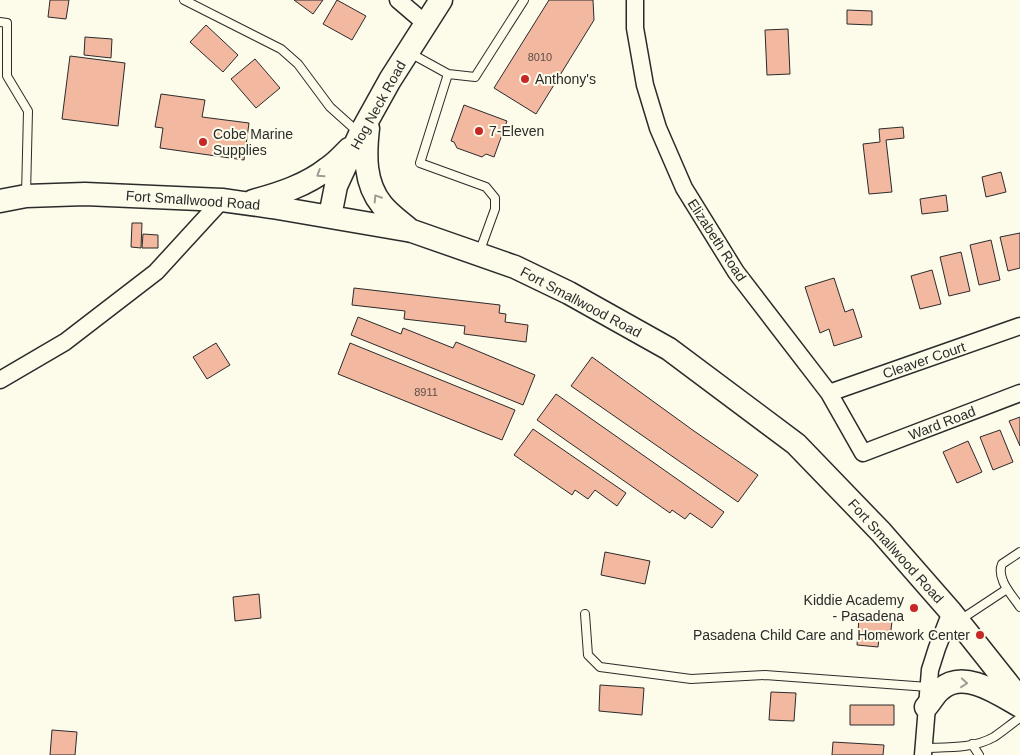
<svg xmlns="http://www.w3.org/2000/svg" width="1020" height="755" font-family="Helvetica,sans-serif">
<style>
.building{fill:#f2b8a0;stroke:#2b2b2b}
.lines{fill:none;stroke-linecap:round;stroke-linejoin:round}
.lane-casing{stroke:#2b2b2b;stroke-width:10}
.street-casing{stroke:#2b2b2b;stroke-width:19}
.secondary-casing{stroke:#2b2b2b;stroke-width:25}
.lane{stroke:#fdfbea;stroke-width:8}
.street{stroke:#fdfbea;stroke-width:16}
.secondary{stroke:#fdfbea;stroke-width:22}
.oneway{stroke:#9e9d94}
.poi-dot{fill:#c62828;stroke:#fdfbea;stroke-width:2}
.labels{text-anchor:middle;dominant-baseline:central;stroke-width:4;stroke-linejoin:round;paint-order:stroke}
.number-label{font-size:11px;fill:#5d4e48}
.poi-label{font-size:14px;fill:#2b2b2b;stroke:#fdfbea;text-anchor:start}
.street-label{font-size:14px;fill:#2b2b2b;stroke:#fdfbea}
</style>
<rect width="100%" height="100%" fill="#fdfbea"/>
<path class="building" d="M50 0H69L66 19 48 17Z
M294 0H323L313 14Z
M337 0 366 16 352 40 323 24Z
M549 0H593L594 20 536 114 494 88Z
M847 10 872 11V25L847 24Z
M206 25 238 55 223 72 190 42Z
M788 29 790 74 767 75 765 30Z
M85 37 112 39 111 58 84 55Z
M70 56 125 63 118 126 62 119Z
M255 59 280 88 256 108 231 79Z
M161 94 205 100 202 117 249 123 244 160 160 148 163 128 155 127Z
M464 105 507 121 494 157 486 154 482 157 457 148 454 142 451 141Z
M903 127 904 138 886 140 892 192 869 194 863 144 880 142 879 129Z
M1001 172 1006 192 986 197 982 177Z
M946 195 948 211 922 214 920 199Z
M132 223H142L141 248 131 247Z
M1020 233V268L1008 271 1000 237Z
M143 234 158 235V248H142Z
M991 240 1000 280 979 285 970 245Z
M961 252 970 291 949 296 940 257Z
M932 270 941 304 920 309 911 276Z
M834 278 845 312 853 309 862 337 834 346 829 329 820 333 805 287Z
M354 288 500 305 499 313 506 314 505 322 528 325 526 342 464 334 465 326 404 319 405 311 352 305Z
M358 317 401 334 403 328 453 348 456 342 535 375 523 405 351 335Z
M216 343 230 365 207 379 193 357Z
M350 343 515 410 502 440 338 374Z
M592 357 694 431 758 475 738 502 571 386Z
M556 394 724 512 712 528 690 513 685 519 672 510 670 513 537 420Z
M1020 417V446L1009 421Z
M533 429 626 493 617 506 595 490 588 499 575 490 572 495 514 455Z
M1000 430 1013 462 993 470 980 437Z
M968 441 982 472 957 483 943 452Z
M605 552 650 561 645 584 601 575Z
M259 594 261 618 235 621 233 597Z
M859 618 892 621 890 639 879 638 878 647 857 645Z
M600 685 644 688 642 715 599 711Z
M771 692 796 693 794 721 769 720Z
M850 705H894V725H850Z
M52 730 77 732 75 755H50Z
M833 742 884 745 883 755H832Z"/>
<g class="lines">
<g class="lane-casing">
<path id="lane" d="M184 0 281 49 298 64 330 107 359 133
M0 22 7 23V76L28 111 26 195
M410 53 448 74 475 77 524 0
M448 74 420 163 486 187 495 198V209L479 253
M1020 552 1002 564C996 579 1012 595 1020 607
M585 614 588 655 600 667 691 679 765 675 928 687
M960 620 1007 589
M972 744 979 755
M923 748C946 747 973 749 994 737 1003 731 1011 724 1020 718"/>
</g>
<g class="street-casing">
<path id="street" d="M398 0 426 24
M635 0V28L645 85 658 128 684 188 736 272 829 393 863 453 1020 393
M0 380 65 342 156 272 222 200
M829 393 1020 326
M923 755 930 670 937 648 951 612"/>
</g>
<g class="secondary-casing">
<path id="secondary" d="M368 128C365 155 364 183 382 205 390 215 402 223 411 231
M0 201 26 196 85 194 222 200 272 207 412 231 515 267 569 293 669 349 796 444 881 532 951 612 1020 699
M253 201C279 194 307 185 328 168 336 163 342 156 349 149
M330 216 336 186 360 134 390 80 441 0
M926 707C931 702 935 693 941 689 964 669 999 694 1020 706"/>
</g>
<use href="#lane" class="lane"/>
<use href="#street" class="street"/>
<use href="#secondary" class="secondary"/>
</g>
<defs><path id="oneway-chevron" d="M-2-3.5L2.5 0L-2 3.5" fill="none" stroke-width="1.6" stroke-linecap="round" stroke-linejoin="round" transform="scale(1.25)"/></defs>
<g class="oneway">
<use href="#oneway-chevron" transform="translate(320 174) rotate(147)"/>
<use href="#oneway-chevron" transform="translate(377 198) rotate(-123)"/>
<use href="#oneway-chevron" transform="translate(964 683) rotate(5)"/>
</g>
<g class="poi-dot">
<circle cx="525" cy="79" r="5"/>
<circle cx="479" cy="131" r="5"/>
<circle cx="203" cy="142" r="5"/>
<circle cx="914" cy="608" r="5"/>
<circle cx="980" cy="635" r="5"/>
</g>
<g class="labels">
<g class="number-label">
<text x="540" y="57">8010</text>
<text x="426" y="392">8911</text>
</g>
<g class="poi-label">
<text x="535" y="79">Anthony's</text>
<text x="489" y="131">7-Eleven</text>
<text x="213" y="134">Cobe Marine<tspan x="213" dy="16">Supplies</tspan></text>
<text x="904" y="600" text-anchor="end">Kiddie Academy<tspan x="904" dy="16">- Pasadena</tspan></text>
<text x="970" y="635" text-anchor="end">Pasadena Child Care and Homework Center</text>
</g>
<g class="street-label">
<text transform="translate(378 105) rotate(-61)">Hog Neck Road</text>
<text transform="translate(193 200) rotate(4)">Fort Smallwood Road</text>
<text transform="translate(717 240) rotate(57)">Elizabeth Road</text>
<text transform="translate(581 302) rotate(28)">Fort Smallwood Road</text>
<text transform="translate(924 360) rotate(-19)">Cleaver Court</text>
<text transform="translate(942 423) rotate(-21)">Ward Road</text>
<text transform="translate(896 551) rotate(48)">Fort Smallwood Road</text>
</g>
</g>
</svg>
